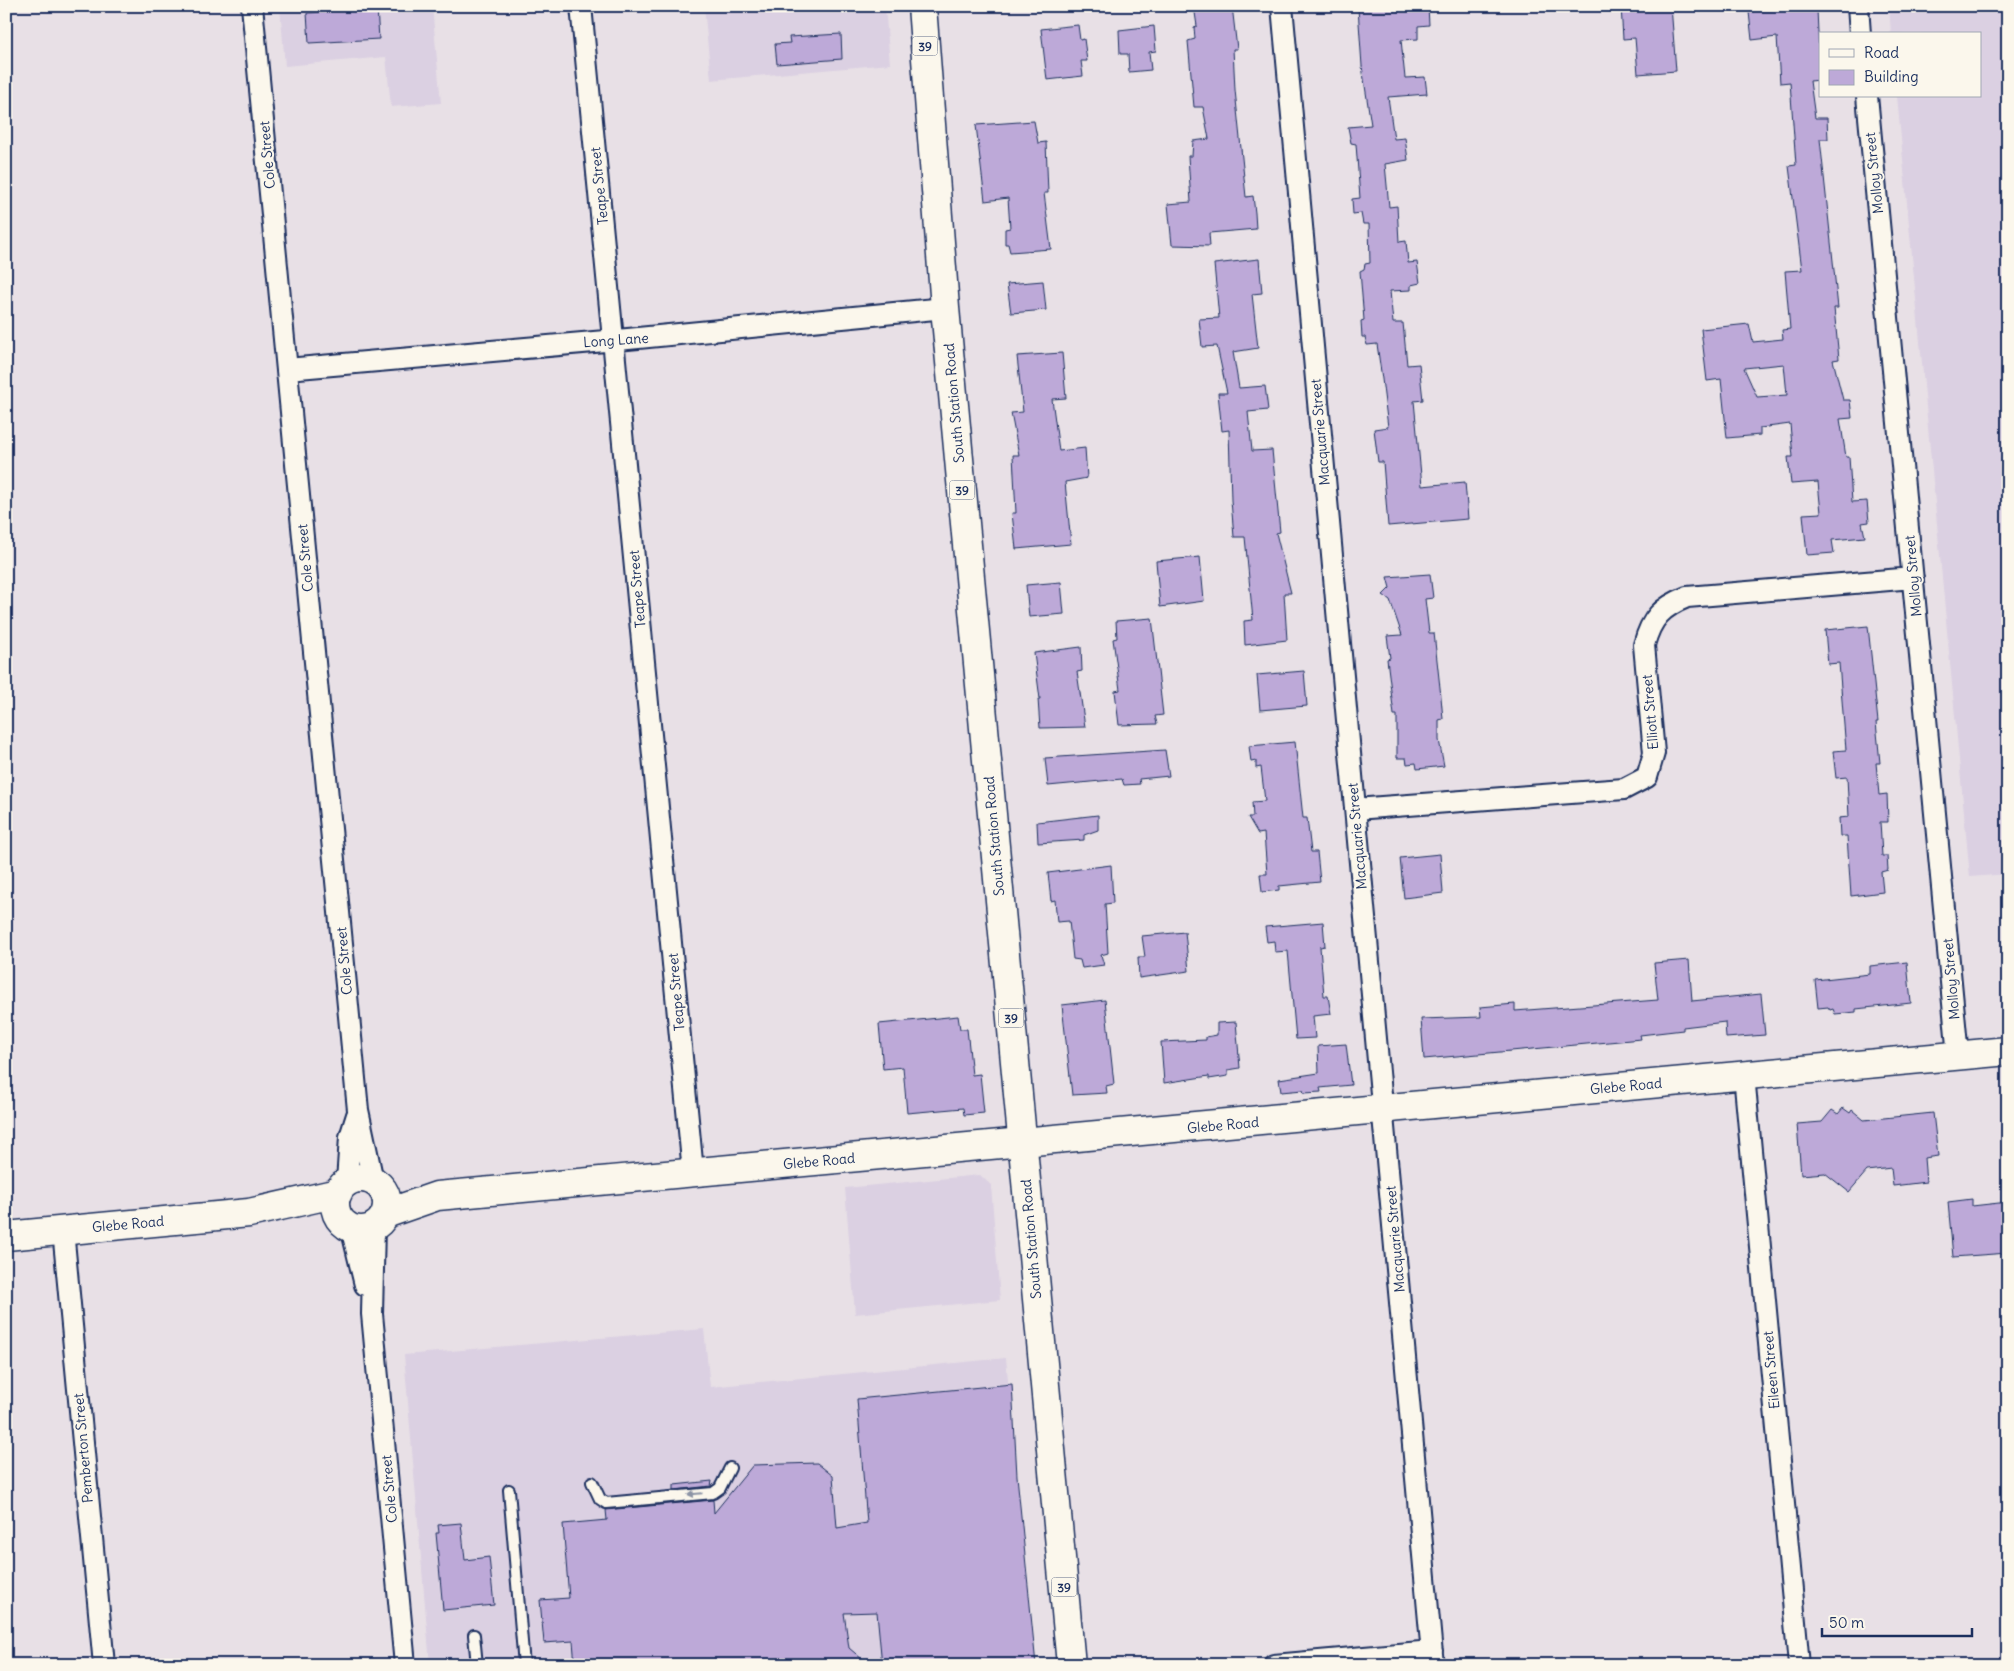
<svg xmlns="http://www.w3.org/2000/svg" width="2014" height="1671" font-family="Delius,sans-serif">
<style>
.built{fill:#dbd0e2}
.building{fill:#bda9d8;stroke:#1b2f5e;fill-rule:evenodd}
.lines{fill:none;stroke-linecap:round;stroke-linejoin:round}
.lane-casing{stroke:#1b2f5e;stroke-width:14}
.street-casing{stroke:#1b2f5e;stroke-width:24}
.secondary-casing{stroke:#1b2f5e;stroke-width:31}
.primary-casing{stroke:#1b2f5e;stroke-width:31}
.lane{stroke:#fbf7ec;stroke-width:10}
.street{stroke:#fbf7ec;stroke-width:20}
.secondary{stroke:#fbf7ec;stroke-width:28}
.primary{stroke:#fbf7ec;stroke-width:28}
.oneway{fill:#8b93a5}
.labels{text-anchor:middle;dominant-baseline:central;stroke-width:4;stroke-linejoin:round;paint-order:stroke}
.shield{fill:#fbf7ec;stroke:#5e6b89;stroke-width:1}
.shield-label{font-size:12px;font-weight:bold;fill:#1b2f5e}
.street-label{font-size:14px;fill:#1b2f5e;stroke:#fbf7ec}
</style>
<rect width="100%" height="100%" fill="#e8e0e6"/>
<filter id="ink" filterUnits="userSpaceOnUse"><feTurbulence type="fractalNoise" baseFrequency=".02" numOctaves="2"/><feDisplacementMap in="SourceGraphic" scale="10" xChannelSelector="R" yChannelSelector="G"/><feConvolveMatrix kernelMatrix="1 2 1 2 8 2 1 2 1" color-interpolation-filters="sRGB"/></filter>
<g filter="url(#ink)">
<path class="built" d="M280 6H432L441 103 391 107 386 57 285 66Z
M704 6H885L890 64 711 80Z
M1889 6H2008V874L1970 877 1897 96H1980V34H1891Z
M980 1175 991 1185 1000 1300 855 1314 845 1188Z
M704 1329 710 1387 1006 1358 1034 1665H430L404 1355Z"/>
<path class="building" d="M324 6H368V9L377 8 379 39 309 43 307 13 325 12Z
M1194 6H1232L1237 49H1233L1235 90 1246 197 1253 196 1255 213 1256 229 1209 233 1210 246 1172 245 1168 204 1191 202 1188 156H1192L1193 141 1209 139 1203 107H1194L1188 41 1195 39 1194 27 1197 26Z
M1367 6H1428L1429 25 1418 26V39L1401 40 1405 78 1425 77 1427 94 1388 97 1394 139 1405 138 1408 160 1385 164 1389 207 1397 206 1399 242 1406 241 1408 263 1417 262 1420 283 1411 285V290L1390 291 1393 323H1403L1407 365 1419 364 1423 400 1414 401 1422 486 1465 482 1468 519 1388 526 1383 462H1378L1374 429 1388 427 1382 379 1377 344 1367 345 1365 337H1362L1361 321 1364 320 1360 271 1364 269 1365 264 1370 263 1369 224H1363L1361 213 1353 214 1352 199 1360 198 1356 144 1351 143 1348 127 1371 125 1362 66 1358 8H1367Z
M1621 6H1671L1676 71 1638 74 1635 38 1623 39Z
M1773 6H1814V9H1817L1820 80 1810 81 1815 118H1827L1828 139H1820L1838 308H1834L1839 359 1833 360 1843 400H1850L1852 418 1840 419 1846 457H1849L1852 502 1867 501 1869 522 1862 523 1865 537 1832 540 1834 553 1807 555 1803 514 1821 513 1818 482 1791 484 1788 457H1793L1790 424 1760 428V435L1727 438 1721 379 1707 381 1701 329 1749 324 1753 342 1783 339 1782 330 1790 329 1785 271 1802 270 1789 166 1796 165 1790 82 1780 83 1777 37 1752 40 1749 12 1773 10ZM1784 364 1787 395 1757 397 1744 368Z
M1078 25 1080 40 1084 39 1087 61H1081L1083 76 1047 80 1041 29Z
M1154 26 1156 51 1149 52 1151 70 1129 72 1128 54H1120L1119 30Z
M841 34 842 59 777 64 775 44 790 43 789 37Z
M1034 121 1038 143 1046 142 1048 193H1044L1051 249 1010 252 1008 244H1005V229L1010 228 1008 198 985 201 976 125Z
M1259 259 1262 293 1252 294 1258 348 1233 352 1239 388 1265 386 1268 410 1248 412 1252 451 1272 450 1280 532 1276 533 1291 593H1284L1287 640 1245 645 1244 621 1253 620 1245 537H1234L1231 500 1229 430 1222 431 1218 393H1227L1217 346 1202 347 1199 319 1219 318 1214 264Z
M1043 281 1046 310 1011 313 1007 284Z
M1062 353 1066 398 1052 399 1059 451 1085 448 1087 478 1065 482 1071 544 1016 549 1012 513H1016L1013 455H1019L1011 413 1023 412 1017 356Z
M1200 557 1204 601 1160 607 1156 561Z
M1430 574 1433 598 1425 599 1429 633H1434L1441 697 1443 719 1439 720V740L1444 766 1417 769 1416 763 1407 764 1406 758H1397V715H1394L1387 659 1390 658 1387 636 1402 635 1390 600 1383 595 1390 588 1387 577Z
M1061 582 1064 614 1029 617 1026 585Z
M1152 618 1163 715 1155 716 1157 724 1119 725 1115 691 1120 690 1113 639 1117 638 1116 621Z
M1868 626 1878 722H1876L1880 763H1876L1879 795 1887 794 1888 822H1880L1882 856H1887L1888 870 1881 872 1883 892 1851 896 1847 836H1840L1839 818 1849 817 1847 777 1836 778 1833 751 1846 750 1839 663 1828 664 1825 630Z
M1081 647 1082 671 1077 672 1085 727 1040 728 1038 699H1040L1034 653Z
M1304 671 1307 706 1260 710 1257 675Z
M1295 742 1303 818H1307L1311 852H1317L1320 882 1279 886V890L1262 892 1260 874H1267L1264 833 1258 834 1248 817H1253L1252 802 1265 801 1261 767 1256 768V761L1251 762 1249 746Z
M1165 750 1169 776 1139 779 1140 784 1124 785 1122 779 1048 786 1045 758Z
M1098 815V830L1084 835V840L1038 843 1037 822Z
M1440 854 1443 893 1404 898 1400 858Z
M1111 865 1113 903 1105 904 1108 953 1101 955 1104 965 1082 968 1080 960 1073 959 1069 921 1057 922 1055 900 1051 901 1048 873Z
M1323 922 1325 946 1320 947 1324 996H1328L1331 1014 1313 1016 1315 1038 1296 1039 1288 951 1275 952 1274 941 1267 942 1265 927Z
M1185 932 1189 971 1139 978 1138 957H1145L1142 936Z
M1689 960 1692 1001 1761 994 1765 1035 1726 1038 1725 1022 1683 1027V1030L1640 1035 1641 1039 1424 1059 1421 1019 1481 1017 1480 1007 1515 1004V1011L1658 1000 1654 963Z
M1907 962 1911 1003 1856 1009V1012L1835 1014 1833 1009 1830 1010 1828 1007 1818 1008 1815 980 1870 974V966Z
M1105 1000 1114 1084 1106 1086 1107 1093 1072 1095 1062 1005Z
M958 1016 960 1029H967L972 1075 980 1074 984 1113 964 1115 963 1108 907 1113 903 1067 883 1069 879 1024Z
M1236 1022 1240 1068 1228 1070V1076L1209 1079V1076L1164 1083 1161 1042 1206 1040V1037L1217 1035V1023Z
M1346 1044 1351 1085 1320 1088 1321 1092 1304 1093 1303 1090 1281 1092 1279 1079 1319 1073 1318 1046Z
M1843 1108 1850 1113 1852 1110 1864 1120 1933 1113 1938 1156 1924 1158 1926 1182 1893 1186 1891 1168 1867 1171 1849 1192 1825 1173 1801 1175 1797 1124 1822 1122 1832 1110 1838 1114Z
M1972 1199V1206L2008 1202V1253L1953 1257 1948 1202Z
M1012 1384 1017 1476 1036 1665H882L877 1612 844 1613 849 1648 869 1665H575L573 1641 544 1643 540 1600 569 1598 563 1524 607 1520 606 1510 713 1500 714 1513 753 1465 817 1463 833 1476 837 1528 867 1523 857 1399Z
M712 1481 711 1486 674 1490V1485Z
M461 1523 465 1560 489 1557 494 1605 443 1610 436 1533H439L438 1525Z"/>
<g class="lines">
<g class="lane-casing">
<path id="lane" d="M592 1482 600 1499 606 1503 713 1493 720 1488 730 1468
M509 1490 524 1665
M474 1635 477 1665"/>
</g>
<g class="street-casing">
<path id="street" d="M252 6 358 1110 373 1181
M581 6 693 1172
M1282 6 1433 1665
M1858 6 1860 34
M1867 96 1958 1056
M287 369 628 339 945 308
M1355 809 1624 789 1647 777 1654 753 1644 645C1651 618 1662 607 1687 597L1913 578
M1744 1075 1799 1665
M347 1182 350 1137 357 1115
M374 1226 372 1314 405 1665
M351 1227 365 1285
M63 1230 104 1665
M1274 1665 1432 1651"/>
</g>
<g class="secondary-casing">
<path id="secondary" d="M335 1204a26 26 0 1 1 52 0a26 26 0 1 1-52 0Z
M385 1214 437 1196 2008 1051
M6 1236 249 1213 338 1193"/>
</g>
<g class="primary-casing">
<path id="primary" d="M922 6 945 308 1071 1665"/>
</g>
<use href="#lane" class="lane"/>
<use href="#street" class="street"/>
<use href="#secondary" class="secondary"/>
<use href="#primary" class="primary"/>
</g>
<defs><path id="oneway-solid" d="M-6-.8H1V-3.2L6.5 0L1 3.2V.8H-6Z" transform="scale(1.25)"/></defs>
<use class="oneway" href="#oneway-solid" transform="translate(695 1494) rotate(175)"/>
</g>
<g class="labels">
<g class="shield">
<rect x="912.5" y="36.5" width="25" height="19" rx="4"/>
<rect x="949.5" y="480.5" width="25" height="19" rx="4"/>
<rect x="998.5" y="1008.5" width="25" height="19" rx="4"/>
<rect x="1051.5" y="1577.5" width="25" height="19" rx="4"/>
</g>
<g class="shield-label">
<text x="925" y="46">39</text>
<text x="962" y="490">39</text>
<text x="1011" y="1018">39</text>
<text x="1064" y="1587">39</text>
</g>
<g class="street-label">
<text transform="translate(267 155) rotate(-95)">Cole Street</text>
<text transform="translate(1874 173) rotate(-96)">Molloy Street</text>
<text transform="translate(599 186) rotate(-96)">Teape Street</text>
<text transform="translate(616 340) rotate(-4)">Long Lane</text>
<text transform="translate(954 403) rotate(-95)">South Station Road</text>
<text transform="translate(1320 432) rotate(-95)">Macquarie Street</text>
<text transform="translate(305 558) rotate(-95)">Cole Street</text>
<text transform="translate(1913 576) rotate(-95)">Molloy Street</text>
<text transform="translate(637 589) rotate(-95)">Teape Street</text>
<text transform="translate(1650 712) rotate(-95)">Elliott Street</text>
<text transform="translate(994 836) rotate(-95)">South Station Road</text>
<text transform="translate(1357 836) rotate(-95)">Macquarie Street</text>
<text transform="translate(344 961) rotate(-95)">Cole Street</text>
<text transform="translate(1951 979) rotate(-95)">Molloy Street</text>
<text transform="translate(676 992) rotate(-95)">Teape Street</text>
<text transform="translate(1626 1086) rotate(-5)">Glebe Road</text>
<text transform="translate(1223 1125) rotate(-5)">Glebe Road</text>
<text transform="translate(819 1161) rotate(-5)">Glebe Road</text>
<text transform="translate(128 1224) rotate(-5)">Glebe Road</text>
<text transform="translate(1031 1239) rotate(-95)">South Station Road</text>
<text transform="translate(1395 1239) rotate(-95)">Macquarie Street</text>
<text transform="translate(1771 1370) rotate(-95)">Eileen Street</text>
<text transform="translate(83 1448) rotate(-95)">Pemberton Street</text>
<text transform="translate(389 1489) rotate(-95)">Cole Street</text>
</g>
</g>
<rect width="2014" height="1671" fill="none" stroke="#fbf7ec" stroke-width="25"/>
<rect x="12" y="12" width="1989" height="1646" fill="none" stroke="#1b2f5e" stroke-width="2" filter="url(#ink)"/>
<rect x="1819" y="32" width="162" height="65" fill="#fbf7ec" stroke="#a1a7b3"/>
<rect x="1829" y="49" width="25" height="8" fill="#fbf7ec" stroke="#a1a7b3"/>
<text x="1864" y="58" font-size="15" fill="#1b2f5e">Road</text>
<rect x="1829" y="70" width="25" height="15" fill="#bda9d8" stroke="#a1a7b3"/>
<text x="1864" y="82" font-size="15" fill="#1b2f5e">Building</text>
<path d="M1822 1628v8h150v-8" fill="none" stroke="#1b2f5e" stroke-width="2.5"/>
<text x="1829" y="1628" font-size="15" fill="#1b2f5e" stroke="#fbf7ec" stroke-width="4" paint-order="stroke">50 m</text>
</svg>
